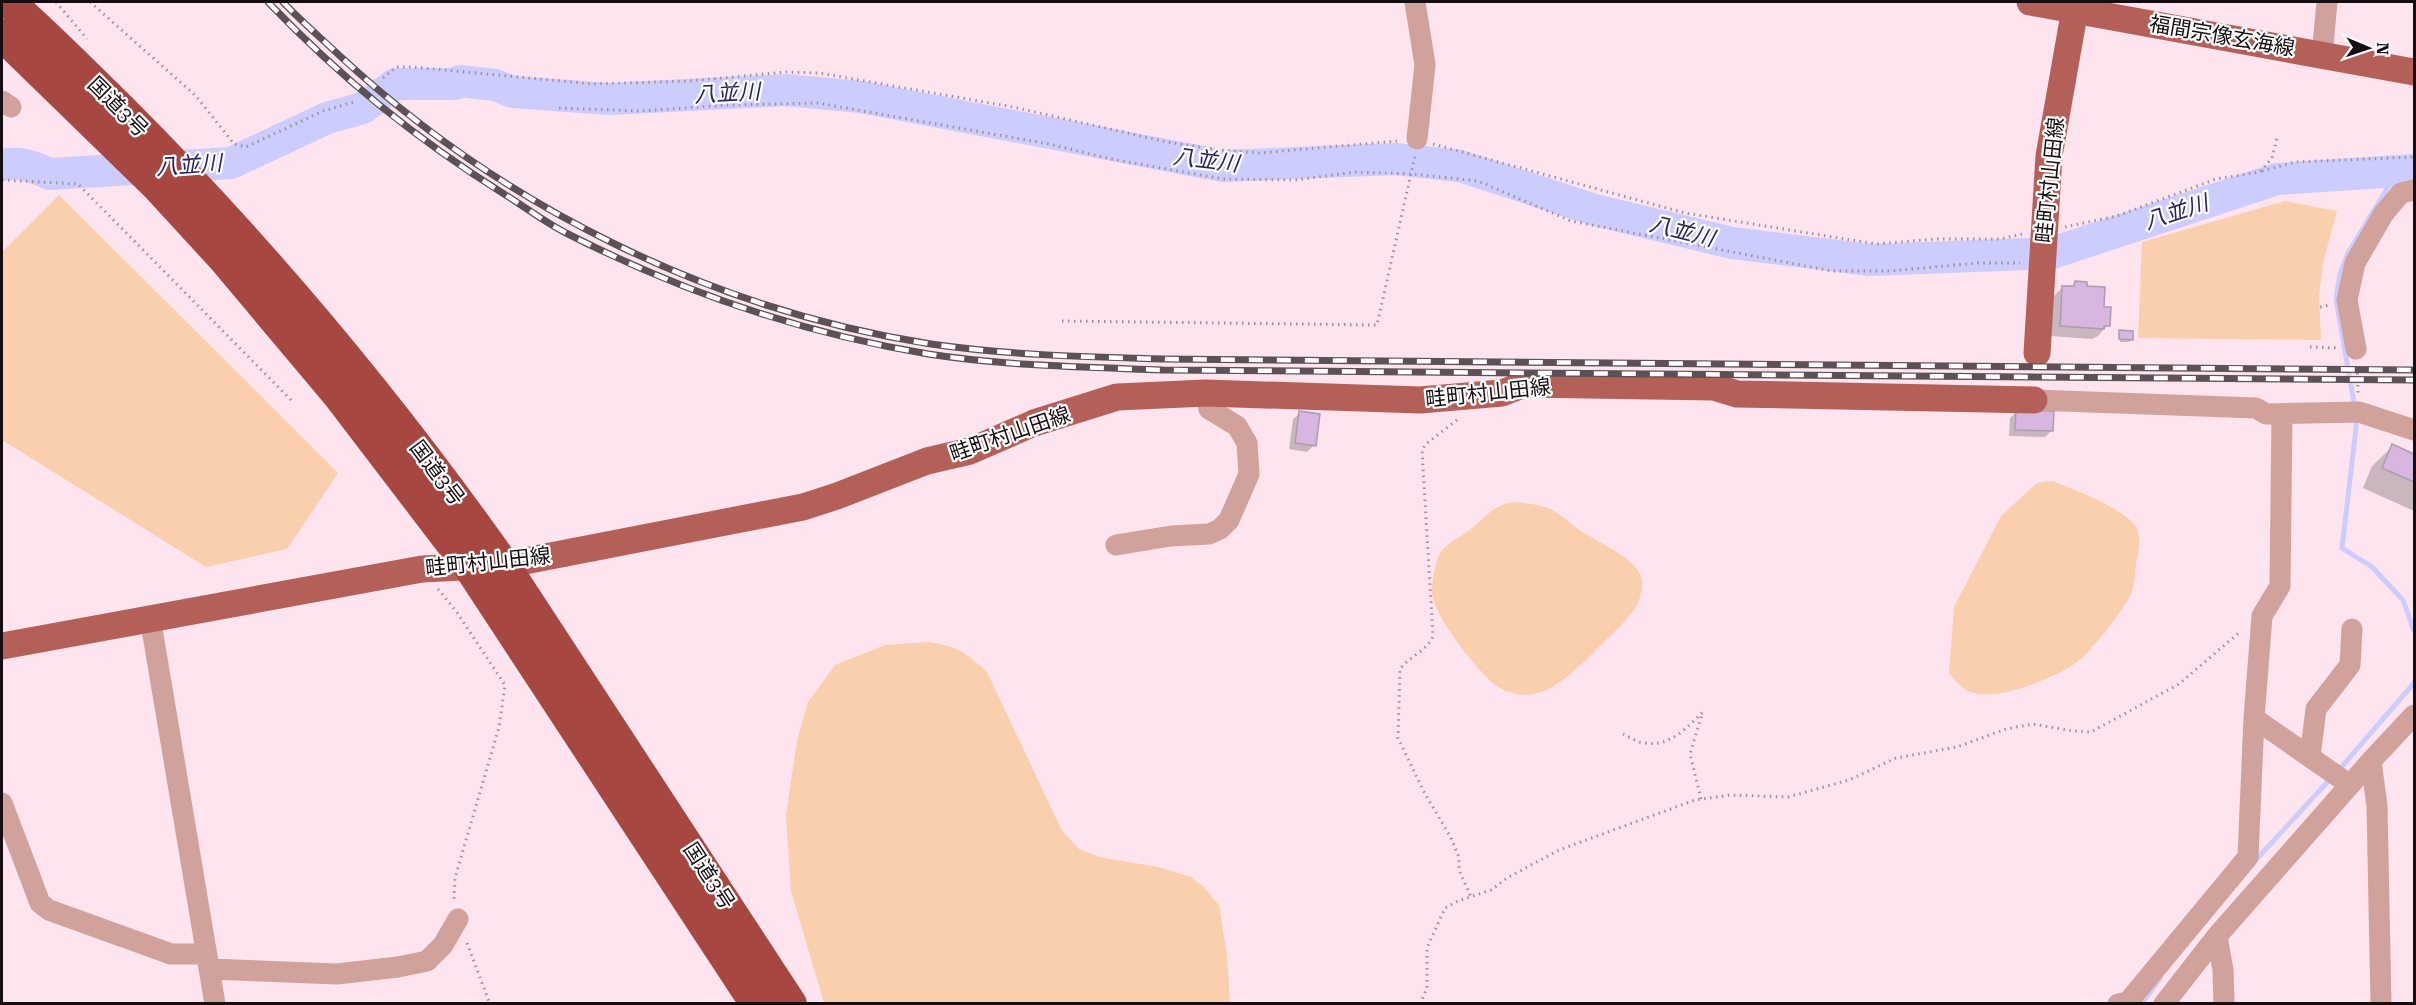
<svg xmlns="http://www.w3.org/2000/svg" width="2416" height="1005" font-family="'Roboto Serif','Noto Sans JP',serif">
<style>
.green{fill:#facfae}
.shadow{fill:#0003}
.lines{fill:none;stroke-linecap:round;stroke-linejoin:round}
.stream{stroke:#cdccfe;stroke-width:5}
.river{stroke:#cdccfe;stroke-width:32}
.building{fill:#d7b6e0;stroke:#ab9caf;stroke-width:1.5}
.path{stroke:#a29097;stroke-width:3;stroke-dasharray:1.5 4.5;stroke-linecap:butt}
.minor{stroke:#d1a19c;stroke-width:21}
.major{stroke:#b46059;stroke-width:27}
.highway{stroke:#a74741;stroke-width:32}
.rail-casing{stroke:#5d5056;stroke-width:7}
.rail{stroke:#fff;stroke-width:4.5;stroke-dasharray:14;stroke-linecap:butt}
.labels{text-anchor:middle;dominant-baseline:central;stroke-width:4.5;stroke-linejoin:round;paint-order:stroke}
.street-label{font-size:21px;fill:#150d11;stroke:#fff}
.water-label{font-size:22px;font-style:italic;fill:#2c245d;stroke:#fff}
</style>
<rect width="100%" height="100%" fill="#fde4ee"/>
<path class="green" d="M59 195 338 473 287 549 206 567 2 440V252Z
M2285 201 2337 211 2323 263 2319 296 2321 340 2138 338 2142 242Z
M2052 481C2073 489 2124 508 2136 527 2142 537 2138 552 2136 563 2135 572 2135 585 2131 594 2123 611 2089 655 2073 665 2051 679 2000 700 1973 693 1963 690 1955 681 1949 673L1954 607 2001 516 2037 483Z
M1513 502C1527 503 1540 504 1552 510 1562 515 1570 523 1578 529 1594 540 1633 557 1640 574 1649 599 1626 621 1610 636 1589 656 1557 695 1526 695 1517 695 1507 692 1500 688 1481 677 1437 619 1433 598 1430 586 1435 564 1440 553 1446 543 1463 536 1472 528 1486 516 1494 505 1513 502Z
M929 642C959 647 965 652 987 672L1062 831 1079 849 1099 857 1158 867 1191 877 1204 887 1219 905 1227 955 1230 1003H824L791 891 786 815 797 741 808 702 835 665 885 645Z"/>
<path class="shadow" d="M2075 283 2102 308 2108 325 2098 336 2092 339 2050 336 2052 298 2063 287 2071 288Z
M2119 332 2132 339 2129 342H2120Z
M2017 411 2052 430 2045 437 2009 436 2010 418Z
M1300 413 1314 445 1307 452 1289 449 1293 419Z
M2393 446 2414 455V511L2363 488 2372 466Z"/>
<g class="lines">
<path class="stream" d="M2355 409 2336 299 2340 274 2348 253 2391 182 2414 171
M2356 418V428L2342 548 2372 567 2403 600 2414 631
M2338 771 2414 683
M2254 862 2331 778
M2141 1004 2160 979"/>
<path class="river" d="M2 165C19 161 34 167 50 174L231 163 327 118 363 108 395 84H455L460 81 495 85 513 92 609 99 786 90 861 97 1223 166 1395 159 1460 166 1595 210 1732 243 1870 260 2052 253 2277 179 2414 170"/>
</g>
<path class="building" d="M2075 281 2087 282V286L2105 287 2104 307H2111L2110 326H2104V329L2060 326 2062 286H2074Z
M2119 330 2133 331V340L2119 339Z
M2016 410 2054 411 2053 431 2015 430Z
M1299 411 1320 414 1316 446 1295 443Z
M2392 444 2414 454V482L2382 468Z"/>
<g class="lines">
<path class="path" d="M56 2 87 39
M90 2 196 96 234 144 246 147 323 111 357 101
M383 78 396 67H412L593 84 689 81 786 72 819 73 1013 107 1167 142 1220 150 1259 153 1397 141
M559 108 640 111 729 105 818 103 1049 144 1111 159 1223 179 1295 180 1356 172 1412 174 1478 181 1571 221 1832 271H1890L1978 263H2020
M1433 144 1685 213 1876 244 1937 239H2000L2023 234
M2262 171 2295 162 2414 157
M2 180 78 184 293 402
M2065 227 2117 216 2216 179 2260 172 2272 158 2277 138
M2320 307 2330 305
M1062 321 1377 325 1415 156
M2310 347 2338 348
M2357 367 2358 393
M1457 420 1426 444 1422 450 1433 636C1427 651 1410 656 1400 669L1398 738 1425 794 1450 836 1459 857V870L1471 897
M438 589 456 611 505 685 499 727 455 878 454 900
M1623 734C1630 737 1638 743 1645 743 1671 747 1687 727 1703 712
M1701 799 1690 754 1702 714
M467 943 490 1004
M1420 1004 1427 988V948L1445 908 1458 901 1491 890 1507 878 1559 850 1695 800 1730 795 1788 797 1849 780 1896 758 1957 747 2006 729 2033 724 2073 731 2091 732 2179 684 2241 631"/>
<path class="minor" d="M1415 2 1425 65 1417 139
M2322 55 2327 2
M2 101 11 107
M2356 349 2347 300 2355 263 2384 213 2401 193 2414 190
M2034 400 2256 408 2266 414 2359 412 2414 430
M1116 545 1171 536 1209 534 1220 529 1229 520 1249 474 1247 443 1237 426 1209 409 1206 393
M150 617 215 1004
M2254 718 2350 785
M2310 757 2316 709 2350 665 2352 629
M2371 761 2377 806 2381 1004
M2 803 40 903 49 910 171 954H206
M2217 936 2223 970 2224 1004
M209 969 337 974 398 967 427 961 443 945 458 919
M2118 1004 2128 1002 2248 857 2254 718 2262 616 2280 586 2282 414
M2164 1004 2217 936 2371 761 2414 715"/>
<path class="major" d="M2030 2 2414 72
M2037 353 2049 156 2075 9
M2 646 422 569 504 565 803 507 837 496 927 461 970 451 1034 423 1117 397 1206 393 1420 400 1502 393 1525 384 1714 387 1737 394 2034 400"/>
<path class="highway" d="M9 2C48 36 84 73 121 109 261 249 389 402 504 565L791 1004
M2 35 156 185 224 259 339 396 468 565 756 1004"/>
<g class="rail-casing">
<path id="rail" d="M268 2C341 78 415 138 504 194 525 207 546 223 568 234 682 292 802 333 928 354 1006 366 1085 367 1163 370L2414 380
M283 2C301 21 321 38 340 56 502 206 711 310 931 344 1008 355 1085 357 1162 359L2414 370"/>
</g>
<use href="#rail" class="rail"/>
</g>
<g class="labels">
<g class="street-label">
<text transform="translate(2222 36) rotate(10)">福間宗像玄海線</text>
<text transform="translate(118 107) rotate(45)">国道3号</text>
<text transform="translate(2050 180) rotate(-84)">畦町村山田線</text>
<text transform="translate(1488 393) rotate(-6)">畦町村山田線</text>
<text transform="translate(1010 434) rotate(-19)">畦町村山田線</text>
<text transform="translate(437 473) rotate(53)">国道3号</text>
<text transform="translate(488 562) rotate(-6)">畦町村山田線</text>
<text transform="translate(709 876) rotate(57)">国道3号</text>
</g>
<g class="water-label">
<text transform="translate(727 93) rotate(-3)">八並川</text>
<text transform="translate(1206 160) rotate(7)">八並川</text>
<text transform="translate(189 165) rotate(-4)">八並川</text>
<text transform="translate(2176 212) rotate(-18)">八並川</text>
<text transform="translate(1682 231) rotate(14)">八並川</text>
</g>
</g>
<rect width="2416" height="1005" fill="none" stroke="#150d11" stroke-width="6"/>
<g transform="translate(2368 48) rotate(92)" stroke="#ffffff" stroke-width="4.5" paint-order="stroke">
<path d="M0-4.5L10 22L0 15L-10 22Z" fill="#150d11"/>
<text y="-9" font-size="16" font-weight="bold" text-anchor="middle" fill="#150d11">N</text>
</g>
</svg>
